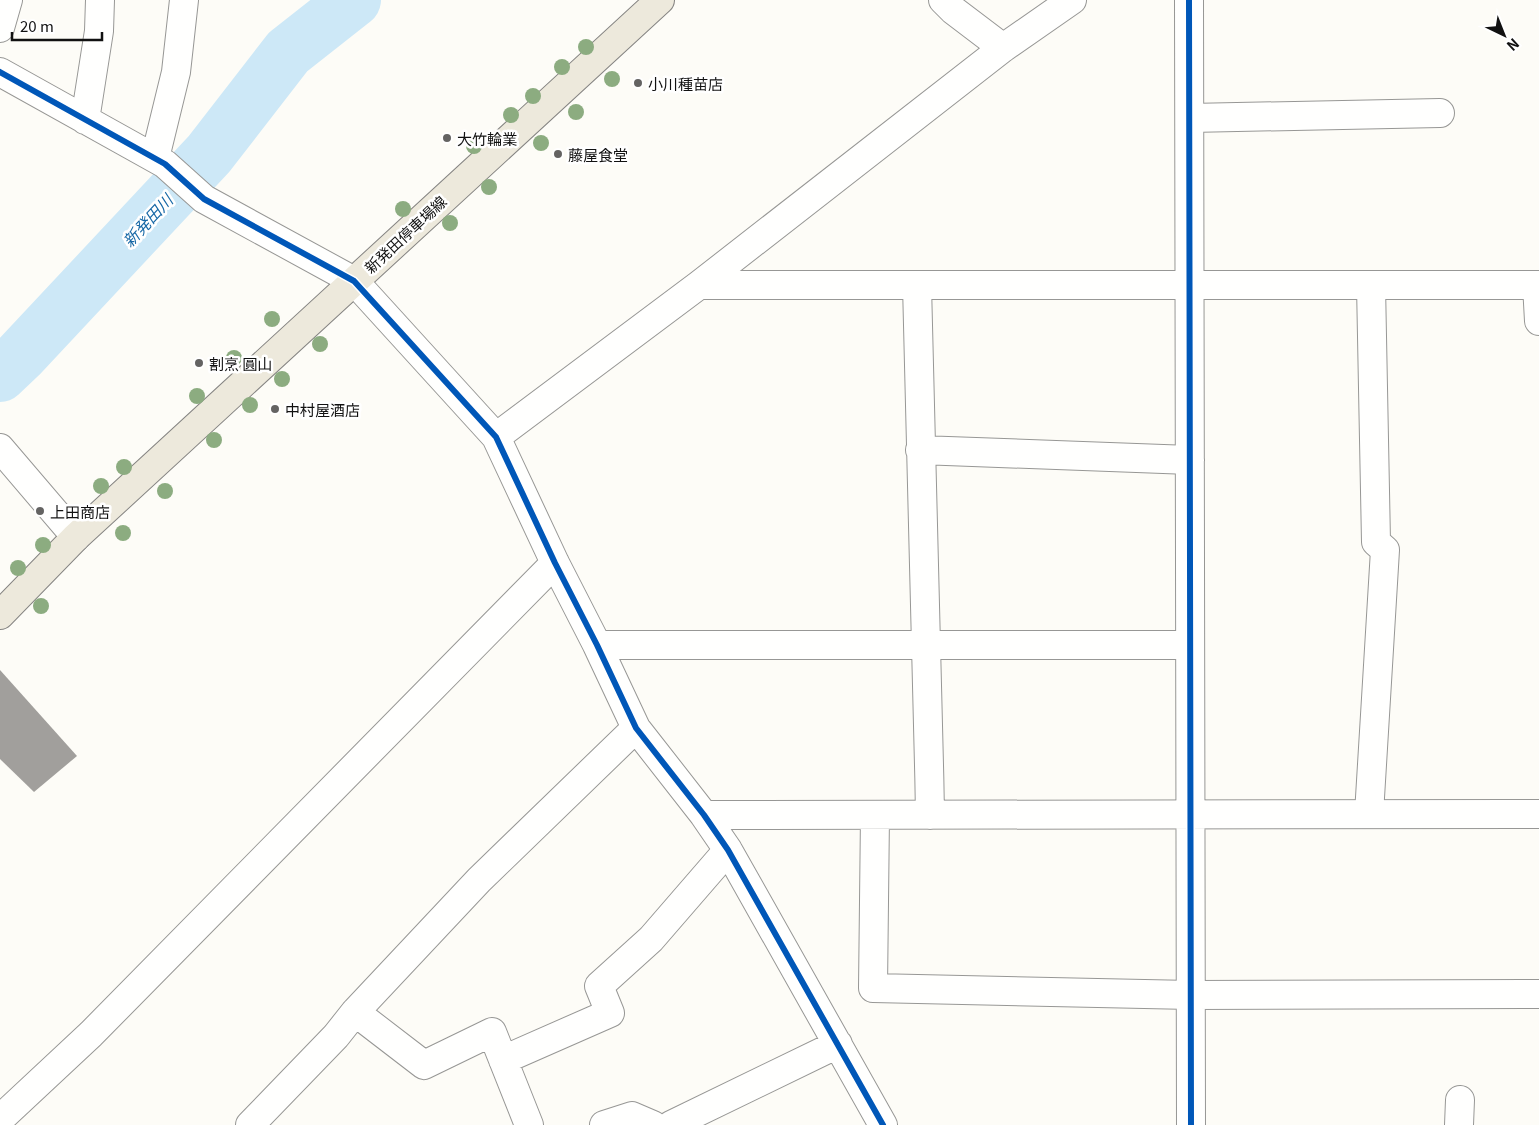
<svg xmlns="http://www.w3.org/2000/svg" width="1539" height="1125" font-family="Georgia,'Noto Sans JP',serif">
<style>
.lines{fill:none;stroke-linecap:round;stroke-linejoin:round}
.river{stroke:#cde8f7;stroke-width:54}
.building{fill:#a19f9c}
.minor-casing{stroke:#979795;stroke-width:30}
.major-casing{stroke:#858482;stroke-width:30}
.minor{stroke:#fffffe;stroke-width:28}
.major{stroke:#ede9dc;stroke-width:28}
.cycleway-casing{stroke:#fff;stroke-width:9}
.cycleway{stroke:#0057b8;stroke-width:6}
.tree{fill:#8cac80}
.poi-dot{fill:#646362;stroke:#fff;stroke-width:2}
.labels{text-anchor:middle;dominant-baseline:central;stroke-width:5;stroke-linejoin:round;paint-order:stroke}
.poi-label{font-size:15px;fill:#111;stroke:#fff;text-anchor:start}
.street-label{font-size:15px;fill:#111;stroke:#fff}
.water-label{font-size:16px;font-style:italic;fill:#1768a6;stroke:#fff}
</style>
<rect width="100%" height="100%" fill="#fdfcf7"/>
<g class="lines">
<path class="river" d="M0 375 20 356 209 154 288 52 354 0"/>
</g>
<path class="building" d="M0 670 77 756 34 792 0 759Z"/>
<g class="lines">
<g class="minor-casing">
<path id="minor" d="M943 0 953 10 1003 48
M1189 0 1191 1125
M0 28 8 0
M0 72 165 164 204 199 354 281 496 437 555 563 597 645 636 728 704 815 728 850 883 1125
M1190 118 1440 113
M85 120 99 31 100 0
M155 158 176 72 184 0
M699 285H1539
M917 285C920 461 927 638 930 815
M1537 285 1539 321
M496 437 699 285 1003 48 1072 0
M0 448 76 537
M920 450 1190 460
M597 645H1190
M1369 814 1385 550 1376 542 1371 285
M704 815 1539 814
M875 815 873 988 1191 995 1539 994
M355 1012 424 1065 492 1032 529 1125
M503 1060 610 1013 599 986 651 939 728 850
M0 1119 91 1034 555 563
M250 1125 336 1036 355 1012 479 880 636 728
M604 1125 632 1116 653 1125
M671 1125 838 1044
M1459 1125 1460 1100"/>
</g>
<g class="major-casing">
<path id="major" d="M0 615 76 537 660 0"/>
</g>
<use href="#minor" class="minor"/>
<use href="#major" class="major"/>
<g class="cycleway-casing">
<path id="cycleway" d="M1189 0 1191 1125
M0 72 165 164 204 199 354 281 496 437 555 563 597 645 636 728 704 815 728 850 883 1125"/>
</g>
<use href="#cycleway" class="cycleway"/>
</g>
<g class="tree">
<circle cx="586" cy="47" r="8"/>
<circle cx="562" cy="67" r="8"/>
<circle cx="612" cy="79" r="8"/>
<circle cx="533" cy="96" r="8"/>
<circle cx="576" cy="112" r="8"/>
<circle cx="511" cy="115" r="8"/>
<circle cx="541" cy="143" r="8"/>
<circle cx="474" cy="146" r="8"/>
<circle cx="489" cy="187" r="8"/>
<circle cx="403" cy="209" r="8"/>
<circle cx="450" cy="223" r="8"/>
<circle cx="272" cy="319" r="8"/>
<circle cx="320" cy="344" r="8"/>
<circle cx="234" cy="358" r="8"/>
<circle cx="282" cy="379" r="8"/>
<circle cx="197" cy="396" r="8"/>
<circle cx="250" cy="405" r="8"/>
<circle cx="214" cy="440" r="8"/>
<circle cx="124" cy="467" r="8"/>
<circle cx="101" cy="486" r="8"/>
<circle cx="165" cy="491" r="8"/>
<circle cx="123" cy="533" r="8"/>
<circle cx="43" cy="545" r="8"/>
<circle cx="18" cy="568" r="8"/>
<circle cx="41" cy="606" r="8"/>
</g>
<g class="poi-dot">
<circle cx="638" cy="83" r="5"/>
<circle cx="447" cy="138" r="5"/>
<circle cx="558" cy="154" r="5"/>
<circle cx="199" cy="363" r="5"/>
<circle cx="275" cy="409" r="5"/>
<circle cx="40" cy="511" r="5"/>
</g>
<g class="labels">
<g class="poi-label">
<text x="648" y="83">小川種苗店</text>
<text x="457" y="138">大竹輪業</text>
<text x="568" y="154">藤屋食堂</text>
<text x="209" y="363">割烹 圓山</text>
<text x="285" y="409">中村屋酒店</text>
<text x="50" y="511">上田商店</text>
</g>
<g class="street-label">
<text transform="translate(405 234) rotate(-43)">新発田停車場線</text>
</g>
<g class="water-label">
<text transform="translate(147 220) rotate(-47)">新発田川</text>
</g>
</g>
<g transform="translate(1504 35) rotate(137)" stroke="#ffffff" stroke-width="4" paint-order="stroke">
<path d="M0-4L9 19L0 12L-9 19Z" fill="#111111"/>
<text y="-8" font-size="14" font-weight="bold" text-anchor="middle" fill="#111111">N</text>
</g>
<path d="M12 32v8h90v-8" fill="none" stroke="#111111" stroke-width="2.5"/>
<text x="20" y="32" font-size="15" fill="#111111" stroke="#ffffff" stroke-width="4" paint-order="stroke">20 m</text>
</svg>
